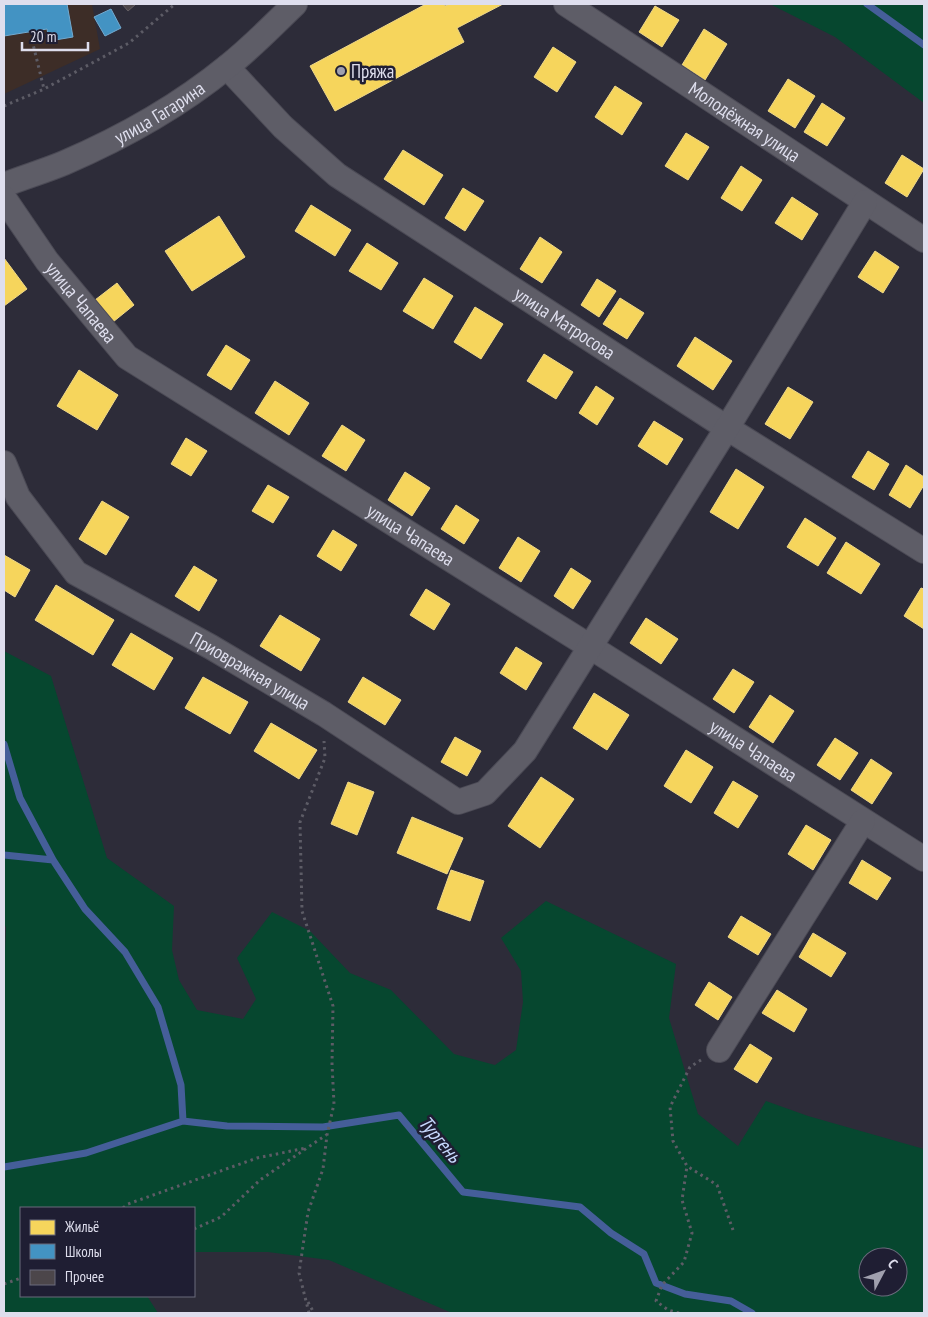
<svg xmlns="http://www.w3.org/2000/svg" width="928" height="1317" font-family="'PT Sans Narrow',sans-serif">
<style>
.education{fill:#3d2d27}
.green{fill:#06472f;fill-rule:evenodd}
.homes{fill:#f6d55c;stroke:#efd888}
.schools{fill:#4393c3;stroke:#72aad0}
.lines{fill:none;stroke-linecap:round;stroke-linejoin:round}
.stream{stroke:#455e99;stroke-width:7}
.building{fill:#4c464a;stroke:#666064}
.minor-casing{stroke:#4b4a55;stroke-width:26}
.path{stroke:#5d5c66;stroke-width:3;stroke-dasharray:2.5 4;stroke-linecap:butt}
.minor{stroke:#5e5d67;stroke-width:24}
.poi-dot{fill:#a0a0ae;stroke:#1f1e33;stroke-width:2}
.labels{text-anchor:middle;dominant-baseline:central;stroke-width:5;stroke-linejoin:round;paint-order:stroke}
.poi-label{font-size:19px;fill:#dedeed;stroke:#1f1e33;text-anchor:start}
.street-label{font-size:19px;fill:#dedeed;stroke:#1f1e33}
.water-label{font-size:20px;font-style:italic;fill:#c7d9fe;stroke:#1f1e33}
</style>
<rect width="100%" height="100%" fill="#2d2c39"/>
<path class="education" d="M4 4H92L100 49 4 94Z"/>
<path class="green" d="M770 4H924V103L835 37Z
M4 651 51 676 107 858 174 906 172 950 179 980 197 1010 243 1019 256 999 237 958 272 912 310 931 350 973 391 990 454 1054 495 1065 516 1050 523 1002 521 971 501 938 546 901 676 964 669 1018 698 1114 738 1146 766 1101 808 1116 924 1149V1313H452L329 1260 268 1252H194V1208H21V1296H147L158 1313H4V975L6 927 4 925ZM868 1257H898V1287H868Z"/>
<path class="homes" d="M426 4H444L445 6 450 4H503L457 28 464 42 335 111 310 66Z
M655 6 679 20 662 47 639 32Z
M704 29 727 44 705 80 682 65Z
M553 47 576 62 557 92 534 77Z
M788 79 815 96 795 128 768 111Z
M615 86 642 103 622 135 595 117Z
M822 103 845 118 827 146 804 132Z
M686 133 709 147 688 180 665 166Z
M403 150 443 175 424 205 384 179Z
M902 155 924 169 907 197 885 183Z
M741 166 762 180 742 211 721 198Z
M463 188 484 201 465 231 445 218Z
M792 197 818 214 802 240 775 223Z
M311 205 351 230 335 256 295 231Z
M219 216 245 257 192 291 165 251Z
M540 237 562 252 542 283 520 269Z
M367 243 398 263 381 290 349 271Z
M875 251 899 267 883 293 858 277Z
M4 258 27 289 4 306Z
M424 278 453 296 433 329 403 311Z
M597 279 616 291 599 317 581 305Z
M117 283 134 305 113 322 95 300Z
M620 298 644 313 627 339 603 324Z
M475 307 503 324 481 359 454 342Z
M695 337 732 361 713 390 677 366Z
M226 345 250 360 231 390 207 375Z
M544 354 573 372 556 399 527 381Z
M79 370 118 395 97 430 57 406Z
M275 381 309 403 289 435 255 413Z
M596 386 614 398 597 425 579 413Z
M788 387 813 402 790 439 765 424Z
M654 421 683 439 667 465 638 446Z
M342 425 365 440 346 471 322 456Z
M186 438 207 451 191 476 171 464Z
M868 451 889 464 874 490 852 477Z
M906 465 924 477V485L910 508 889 495Z
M736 469 764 487 738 529 710 512Z
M405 472 430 488 412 516 388 500Z
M268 485 289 497 273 523 252 511Z
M102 501 129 517 106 555 79 539Z
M456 505 479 520 464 544 441 529Z
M805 518 836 538 818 566 787 547Z
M333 530 357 545 341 571 317 556Z
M518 537 540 551 521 582 499 568Z
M846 542 880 564 861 594 827 573Z
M4 555 30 570 15 597 4 590Z
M194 566 217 580 199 611 175 596Z
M571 568 591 581 573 609 554 596Z
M56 585 114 620 93 655 35 620Z
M921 588 924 589V629L904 616Z
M426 589 450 604 434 630 410 615Z
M280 615 320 639 301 671 260 646Z
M646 618 678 639 661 664 630 643Z
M131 633 173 658 154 690 112 665Z
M516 647 542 663 526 690 500 673Z
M733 669 754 682 734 713 713 699Z
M203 677 248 702 230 734 185 708Z
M363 677 401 700 385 725 348 702Z
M594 693 629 715 607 750 573 728Z
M770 695 794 711 773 743 749 727Z
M271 723 317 750 299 779 254 751Z
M455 737 481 751 467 776 441 762Z
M835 738 858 753 840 780 817 765Z
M686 750 713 767 691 803 664 786Z
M871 759 892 773 872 804 851 790Z
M541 777 574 799 540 848 508 826Z
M733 781 758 796 738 828 714 813Z
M348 782 374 792 357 835 331 824Z
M412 817 463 838 447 874 397 853Z
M806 825 831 840 813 870 788 854Z
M862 860 891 878 877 900 849 883Z
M451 870 484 881 470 921 437 909Z
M741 916 771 934 758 955 728 937Z
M813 933 846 953 831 977 799 957Z
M709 982 732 997 718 1020 695 1005Z
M777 990 807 1009 794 1032 762 1013Z
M750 1044 772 1058 757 1083 734 1069Z"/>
<path class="schools" d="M4 4H67L73 37 49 41 47 29 4 36Z
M111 9 121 28 105 36 94 17Z"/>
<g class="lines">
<path class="stream" d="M867 4 924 45
M4 744 20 798 53 860 85 909 125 952 158 1007 181 1085 183 1121
M4 855 53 860
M4 1167 86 1153 183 1121 227 1126 323 1127 399 1115 463 1192 580 1207 611 1233 644 1254 656 1283 685 1294 731 1301 752 1313"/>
</g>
<path class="building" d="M122 4H136L128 11Z"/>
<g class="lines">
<g class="minor-casing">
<g id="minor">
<path id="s1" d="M566 4 924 240"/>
<path id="s2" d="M227 67 283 127 337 175 727 428 924 551"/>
<path id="s3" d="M4 185C24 177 45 171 64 163 122 138 179 106 228 66 252 47 273 25 295 4"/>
<path id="s4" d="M4 198 47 261 127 357 589 646 924 859"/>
<path id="s5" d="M4 463 18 497 76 573 211 647 324 714 458 802 485 793 525 751 727 428 865 202"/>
<path d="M719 1050 863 821"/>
</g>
</g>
<path class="path" d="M32 40 44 89
M4 106 44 89 129 43 175 4
M701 1060 690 1067 670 1107 673 1141 687 1166 717 1185 733 1230
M123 1208 128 1204 257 1158 306 1148
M194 1229 221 1217 260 1180 326 1135
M4 1284 21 1278
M308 1302 314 1313
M309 1313 299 1273 308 1212 323 1169 327 1135 334 1104 332 1064 333 1006 302 911 300 822 325 758 324 741
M679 1313 668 1310 656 1301 662 1285 684 1262 692 1233 682 1200 687 1166"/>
<use href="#minor" class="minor"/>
</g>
<circle class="poi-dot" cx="341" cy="71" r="5"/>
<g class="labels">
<g class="poi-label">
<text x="351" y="71">Пряжа</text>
</g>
<g class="street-label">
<text stroke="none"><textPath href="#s3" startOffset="172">улица Гагарина</textPath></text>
<text stroke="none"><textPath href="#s1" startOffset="214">Молодёжная улица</textPath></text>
<text stroke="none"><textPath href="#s4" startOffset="130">улица Чапаева</textPath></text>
<text stroke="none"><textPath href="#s2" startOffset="426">улица Матросова</textPath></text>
<text stroke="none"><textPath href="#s4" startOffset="536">улица Чапаева</textPath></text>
<text stroke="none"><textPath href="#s5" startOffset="332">Приовражная улица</textPath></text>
<text stroke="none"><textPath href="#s4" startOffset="941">улица Чапаева</textPath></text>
</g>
<g class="water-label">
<text transform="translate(440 1139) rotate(50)">Тургень</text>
</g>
</g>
<rect width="928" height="1317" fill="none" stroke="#dedeed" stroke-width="10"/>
<rect x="20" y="1207" width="175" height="90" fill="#1f1e33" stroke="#6b6b7d"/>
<rect x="30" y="1220" width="25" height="15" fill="#f6d55c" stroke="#6b6b7d"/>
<text x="65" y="1232" font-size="15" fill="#dedeed">Жильё</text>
<rect x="30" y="1244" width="25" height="15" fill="#4393c3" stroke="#6b6b7d"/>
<text x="65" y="1257" font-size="15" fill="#dedeed">Школы</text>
<rect x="30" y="1270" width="25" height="15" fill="#4c464a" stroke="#6b6b7d"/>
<text x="65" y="1282" font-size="15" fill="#dedeed">Прочее</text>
<g transform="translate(883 1272) rotate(49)"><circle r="24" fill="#1f1e33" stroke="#6b6b7d"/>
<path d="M0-4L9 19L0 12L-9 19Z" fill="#a0a0ae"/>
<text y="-8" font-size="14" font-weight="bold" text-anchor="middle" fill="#dedeed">С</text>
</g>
<path d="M22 42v8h66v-8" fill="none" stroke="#dedeed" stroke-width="2.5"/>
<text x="30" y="42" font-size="15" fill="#dedeed" stroke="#1f1e33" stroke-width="4" paint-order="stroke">20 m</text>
</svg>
